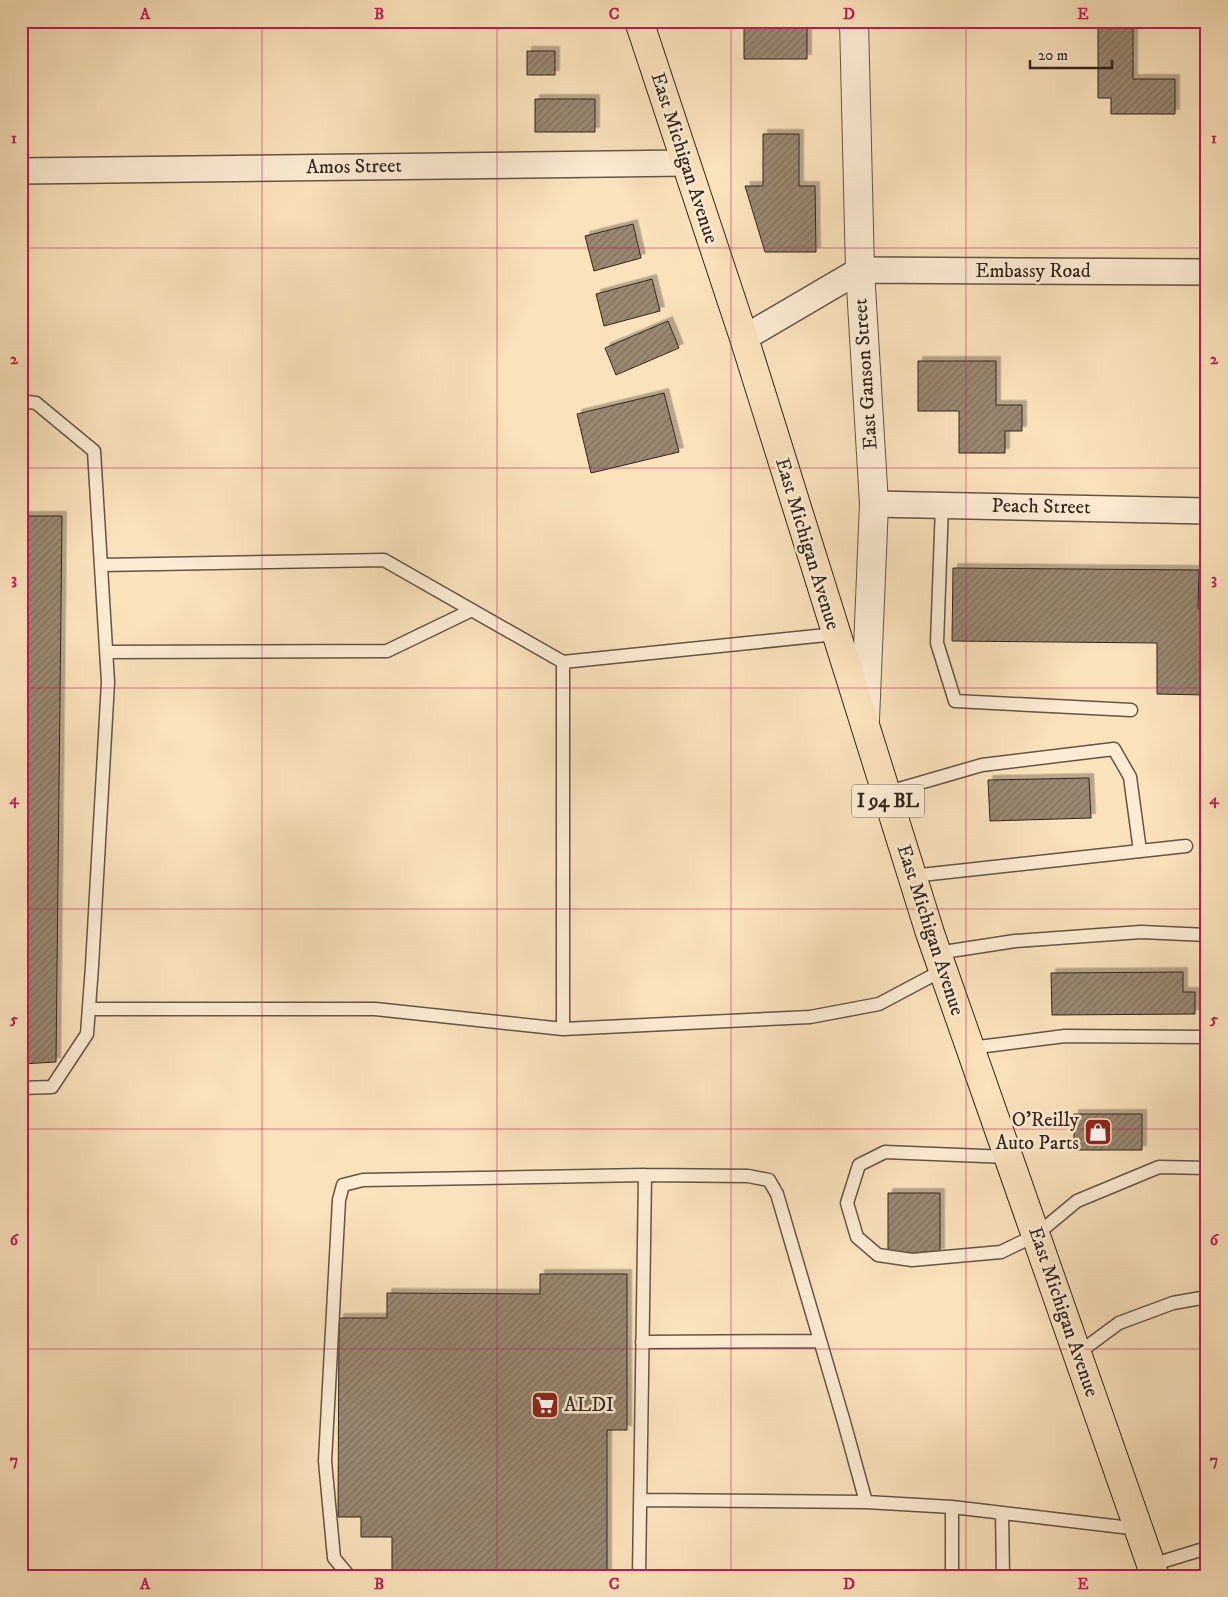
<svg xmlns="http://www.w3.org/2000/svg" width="1228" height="1597" font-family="'IM FELL DW Pica',serif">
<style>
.building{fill:url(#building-hatch);stroke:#312620;filter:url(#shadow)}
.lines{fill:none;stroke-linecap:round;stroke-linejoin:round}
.service-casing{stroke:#635547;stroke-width:15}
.minor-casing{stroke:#635547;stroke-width:28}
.tertiary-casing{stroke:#635547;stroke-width:30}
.primary-casing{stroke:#312620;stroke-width:30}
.service{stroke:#fcecd3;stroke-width:12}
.minor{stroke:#fcecd3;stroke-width:25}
.tertiary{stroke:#fcecd3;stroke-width:28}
.primary{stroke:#fae2bb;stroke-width:28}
.grid{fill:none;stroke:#c2185b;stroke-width:1;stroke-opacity:0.55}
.labels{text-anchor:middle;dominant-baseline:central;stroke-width:5;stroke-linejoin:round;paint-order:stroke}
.shield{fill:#fcecd3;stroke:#6e6156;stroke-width:1}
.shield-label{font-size:19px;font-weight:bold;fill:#312620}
.street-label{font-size:20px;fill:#312620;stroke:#fcecd3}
.poi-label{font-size:20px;fill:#312620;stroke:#fcecd3;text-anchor:end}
.neatline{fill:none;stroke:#c2185b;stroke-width:2}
.grid-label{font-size:16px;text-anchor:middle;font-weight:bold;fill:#c2185b}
</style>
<defs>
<pattern id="building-hatch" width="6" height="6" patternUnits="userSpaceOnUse" patternTransform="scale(1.25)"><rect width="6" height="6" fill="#9a8871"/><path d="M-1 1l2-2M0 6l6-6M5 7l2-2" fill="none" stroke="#7e6f5c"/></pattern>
<filter id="shadow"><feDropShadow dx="4.5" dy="-4.5" stdDeviation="0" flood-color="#0004"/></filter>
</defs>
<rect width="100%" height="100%" fill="#fae2bb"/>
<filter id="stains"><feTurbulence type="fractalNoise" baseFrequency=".004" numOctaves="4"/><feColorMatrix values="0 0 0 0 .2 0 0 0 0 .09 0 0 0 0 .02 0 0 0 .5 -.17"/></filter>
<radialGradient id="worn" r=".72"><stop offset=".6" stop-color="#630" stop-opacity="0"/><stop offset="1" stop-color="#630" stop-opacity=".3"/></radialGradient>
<path class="building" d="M744 21H807V59H744Z
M1098 27H1133V79H1175V114H1111V98H1098Z
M527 51H555V75H527Z
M535 99H595V132H535Z
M763 134H799V186H815L816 252H765L745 186H763Z
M633 224 641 258 594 271 585 236Z
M652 279 660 311 604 326 596 294Z
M668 321 679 348 616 375 605 348Z
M918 361H996V405H1022V431H1005V453H959V411H918Z
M664 393 679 452 591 473 577 414Z
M21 516H62L56 1062 21 1064Z
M953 568 1199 570 1198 609H1207V695L1157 694V643L952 641Z
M1089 778 1091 818 990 821 988 780Z
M1183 972V992H1195V1014L1052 1015 1051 973Z
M1074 1114H1142V1150H1074Z
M888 1193H940V1253H888Z
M540 1274H627V1430H607V1576H392V1537H361V1517H338L339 1318H387V1293L540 1294Z"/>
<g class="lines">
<g class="service-casing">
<path id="service" d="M21 401 36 403 94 451 108 682 92 966 87 1034 52 1087 21 1088
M942 505 937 643 955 701 1131 710
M101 565 384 560 563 662
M836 634 563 662V1029L810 1017 879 1004 943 970
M107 652 387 651 472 610
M885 793 982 765 1114 749 1130 777 1140 851
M912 876 1186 846
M937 953 1015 941 1141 932 1207 935
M89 1009H375L563 1029
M970 1048 1065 1036 1207 1037
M1008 1157 885 1152 859 1165 847 1203 857 1237 878 1255 912 1260 1001 1252 1036 1235 1077 1201 1159 1167 1207 1168
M642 1342 820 1341
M1077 1354 1119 1323 1173 1303 1207 1297
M641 1500 866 1502 952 1507 1139 1529
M1002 1513 1003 1576
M1151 1565 1207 1548
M349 1576 334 1558 325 1461 339 1200 343 1185 363 1180 645 1175 748 1176 769 1180 777 1194 844 1422 866 1502
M639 1576 645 1175
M952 1576V1507"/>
</g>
<g class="minor-casing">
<path id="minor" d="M21 171 687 163
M744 338 860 270 1207 272
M874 504 1207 511"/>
</g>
<g class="tertiary-casing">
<path id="tertiary" d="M854 21 860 270 874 504 865 720"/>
</g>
<g class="primary-casing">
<path id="primary" d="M639 21 744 338 930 933 1155 1576"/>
</g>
<use href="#service" class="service"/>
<use href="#minor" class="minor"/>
<use href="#tertiary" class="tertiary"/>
<use href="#primary" class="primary"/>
</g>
<path class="grid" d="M262 21V1576M497 21V1576M731 21V1576M966 21V1576M21 248H1207M21 468H1207M21 688H1207M21 909H1207M21 1129H1207M21 1349H1207"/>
<defs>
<g id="shop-square" transform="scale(1.4375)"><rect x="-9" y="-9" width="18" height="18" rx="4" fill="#8f2418" stroke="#fcecd3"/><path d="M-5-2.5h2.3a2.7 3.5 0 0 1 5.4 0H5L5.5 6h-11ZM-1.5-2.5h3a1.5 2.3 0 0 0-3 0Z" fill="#fff"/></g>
<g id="supermarket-square" transform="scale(1.4375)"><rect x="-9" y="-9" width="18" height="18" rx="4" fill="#8f2418" stroke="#fcecd3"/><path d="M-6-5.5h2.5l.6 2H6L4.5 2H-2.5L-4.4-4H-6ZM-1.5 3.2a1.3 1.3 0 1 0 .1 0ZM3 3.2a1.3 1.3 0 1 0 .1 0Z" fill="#fff"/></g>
</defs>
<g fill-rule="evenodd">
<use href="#shop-square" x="1098" y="1132"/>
<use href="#supermarket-square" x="545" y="1405"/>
</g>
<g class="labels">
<rect class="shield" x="852" y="784.5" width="72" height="33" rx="4"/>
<g class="shield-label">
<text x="888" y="801">I 94 BL</text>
</g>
<g class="street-label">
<text transform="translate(684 158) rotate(72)">East Michigan Avenue</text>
<text transform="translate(354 167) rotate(-1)">Amos Street</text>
<text x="1033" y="271">Embassy Road</text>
<text transform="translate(866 374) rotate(-94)">East Ganson Street</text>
<text transform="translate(1041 507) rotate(1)">Peach Street</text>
<text transform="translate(807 544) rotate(73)">East Michigan Avenue</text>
<text transform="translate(930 930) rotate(72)">East Michigan Avenue</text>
<text transform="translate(1063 1312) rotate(71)">East Michigan Avenue</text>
</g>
<g class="poi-label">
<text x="1079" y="1120">O'Reilly<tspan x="1079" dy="23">Auto Parts</tspan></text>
<text x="564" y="1405" text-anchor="start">ALDI</text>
</g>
</g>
<rect width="1228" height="1597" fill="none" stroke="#fae2bb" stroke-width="55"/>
<path d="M1030 60v8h82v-8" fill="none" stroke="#312620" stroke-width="2.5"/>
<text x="1038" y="60" font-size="15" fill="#312620" stroke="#fcecd3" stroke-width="4" paint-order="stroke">20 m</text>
<rect x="28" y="28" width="1172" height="1542" class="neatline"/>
<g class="grid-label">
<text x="145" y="19">A</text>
<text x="379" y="19">B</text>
<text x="614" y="19">C</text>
<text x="849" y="19">D</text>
<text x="1083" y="19">E</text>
<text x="14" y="143">1</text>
<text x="1214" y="143">1</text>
<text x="14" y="364">2</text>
<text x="1214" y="364">2</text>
<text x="14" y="584">3</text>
<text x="1214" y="584">3</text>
<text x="14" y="804">4</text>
<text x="1214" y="804">4</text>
<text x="14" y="1024">5</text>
<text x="1214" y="1024">5</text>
<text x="14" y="1245">6</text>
<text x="1214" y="1245">6</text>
<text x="14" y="1465">7</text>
<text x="1214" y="1465">7</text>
<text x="145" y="1589">A</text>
<text x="379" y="1589">B</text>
<text x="614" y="1589">C</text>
<text x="849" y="1589">D</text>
<text x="1083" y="1589">E</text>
</g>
<rect width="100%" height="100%" filter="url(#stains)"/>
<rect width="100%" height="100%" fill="url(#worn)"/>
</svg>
